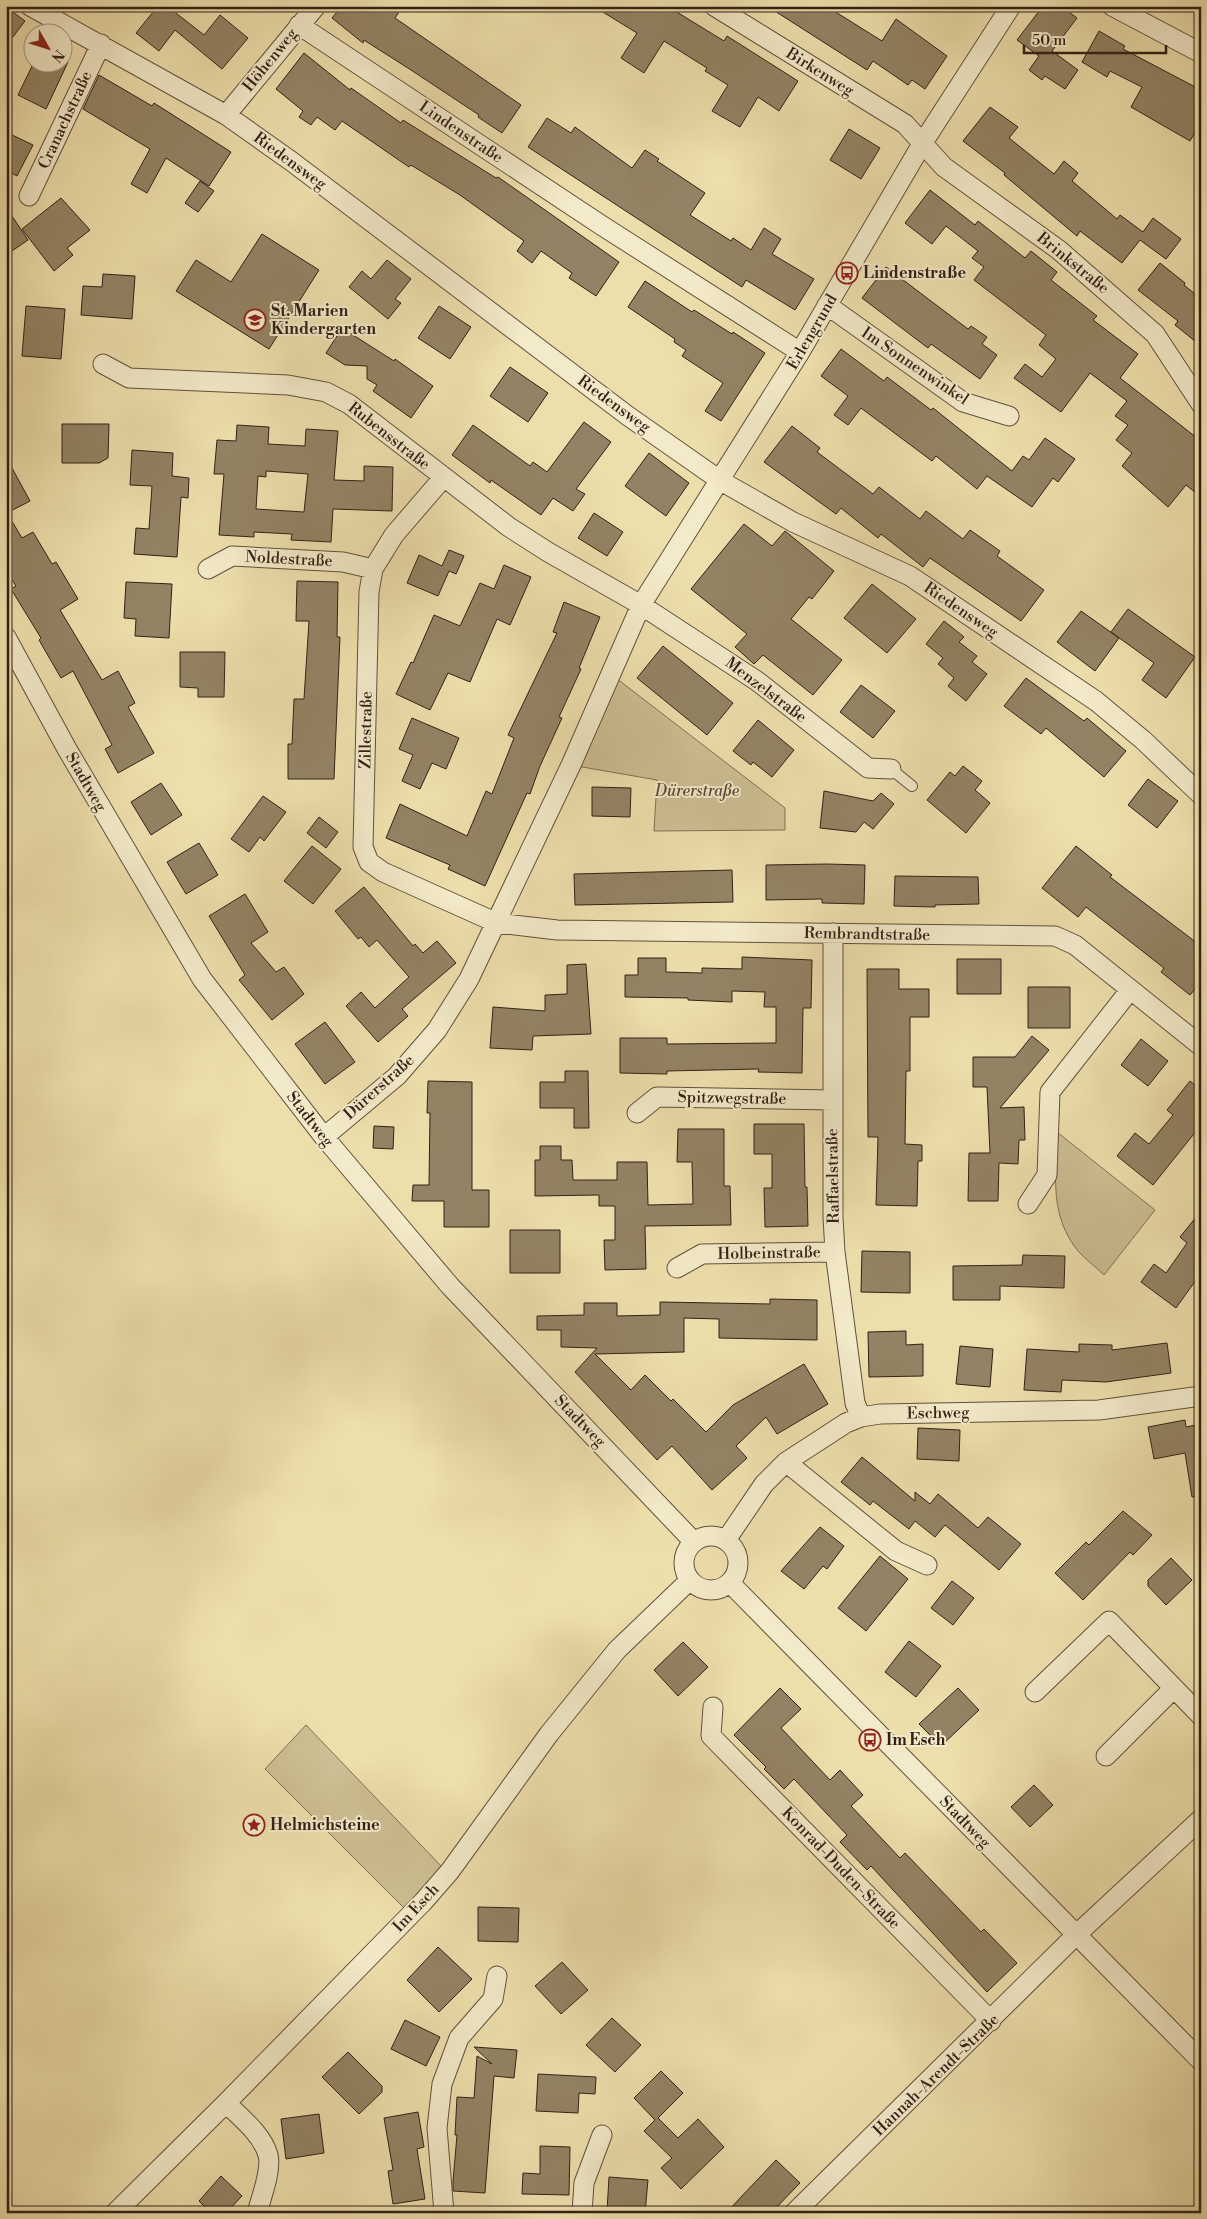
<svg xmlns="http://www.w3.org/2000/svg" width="1207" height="2219" font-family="'Libre Bodoni',serif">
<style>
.green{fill:#cdbf93;stroke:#807055}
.building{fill:#938364;stroke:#322017;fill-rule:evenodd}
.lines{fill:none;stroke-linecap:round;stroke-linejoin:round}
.service-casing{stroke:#61503c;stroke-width:12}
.minor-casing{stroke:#61503c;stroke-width:21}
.service{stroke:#f3eac9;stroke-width:10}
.minor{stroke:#f3eac9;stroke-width:19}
.labels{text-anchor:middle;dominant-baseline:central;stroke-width:4;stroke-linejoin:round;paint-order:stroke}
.street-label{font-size:16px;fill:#322017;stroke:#f3eac9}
.poi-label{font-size:16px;font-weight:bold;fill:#322017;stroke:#f3eac9;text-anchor:start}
.park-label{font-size:16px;font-style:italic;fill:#594836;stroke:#f3eac9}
</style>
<rect width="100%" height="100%" fill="#eddfac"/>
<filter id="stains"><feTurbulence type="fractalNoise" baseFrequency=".004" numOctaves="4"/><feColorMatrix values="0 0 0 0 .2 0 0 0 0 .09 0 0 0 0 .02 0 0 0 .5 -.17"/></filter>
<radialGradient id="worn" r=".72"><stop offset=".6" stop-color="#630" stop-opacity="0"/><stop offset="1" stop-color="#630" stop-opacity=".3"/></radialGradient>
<path class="green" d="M612 675 785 808V830L654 831 657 780 571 765Z
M1057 1132 1155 1210 1104 1275C1096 1267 1086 1260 1078 1251 1049 1215 1056 1176 1057 1132Z
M306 1725 443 1868 411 1915 265 1769Z"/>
<path class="building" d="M158 6H167L204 35 220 15 248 38 222 69 175 30 159 51 136 33Z
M342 6H403L395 18 521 105 502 133 478 117 479 115 411 70 364 40 363 43 332 18Z
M593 6H667L724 41 727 36 798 81 779 111 758 97 740 127 712 111 728 85 705 71 707 68 664 41 644 73 621 58 637 33Z
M767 6H826L882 41 896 19 947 56 925 89 912 80 908 85 873 61 867 70Z
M1043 6H1061L1077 18 1052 51 1078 70 1065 89 1045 76 1042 80 1029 70 1039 56 1017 40Z
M6 7 25 21 6 46Z
M1099 31 1125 46 1123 49 1201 90V122L1190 141 1131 107 1142 87 1110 71 1107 77 1082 62Z
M304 53 350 90 351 88 401 123 403 120 496 178 498 177 619 262 596 296 569 278 572 273 541 251 532 263 517 251 524 241 460 195 411 165 409 167 342 121 335 130 317 117 311 125 299 117 303 111 276 89Z
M34 62H68L46 109 18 95Z
M99 75 152 106 154 103 231 152 209 186 166 158 147 193 131 184 150 149 83 109Z
M990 107 1018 127 1009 138 1054 174 1064 161 1078 173 1072 181 1117 219 1120 215 1143 232 1153 218 1181 239 1166 259 1140 240 1122 263 1080 231 1077 236 1004 175 1005 173 963 141Z
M547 118 571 133 575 127 632 168 645 150 659 159 657 161 705 193 690 215 731 241 733 238 751 250 764 228 781 239 772 254 814 279 795 310 746 280 742 287 528 147Z
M849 129 880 148 861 179 830 160Z
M6 132 33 145 17 176 6 170Z
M200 181 214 191 198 212 185 203Z
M930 190 975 225 978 221 1025 258 1031 251 1057 272 1051 280 1097 316 1093 320 1138 354 1120 378 1201 441V497L1186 485 1168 507 1122 466 1132 453 1116 440 1128 425 1115 416 1127 401 1090 373 1061 412 1014 378 1025 364 1042 377 1056 359 1039 345 1046 335 974 280 984 267 972 258 978 251 946 226 932 244 905 223Z
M61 198 90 230 67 248 73 255 54 271 22 229Z
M6 207 28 240 6 255Z
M262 234 319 270 269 349 176 291 196 260 231 282Z
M387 260 411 279 395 299 401 303 388 319 349 287 362 271 371 279Z
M1160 263 1185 283 1184 285 1201 299V346L1175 325 1178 321 1138 290Z
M886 267 968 329 971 326 987 337 982 344 997 355 980 379 931 344 928 348 862 298Z
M103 274 135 276 132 319 81 315 83 286 102 287Z
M645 281 692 312 694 310 732 334 733 332 765 353 721 421 705 411 723 383 682 356 686 350 674 342 675 339 628 307Z
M26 306 65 309 61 359 22 356Z
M439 306 471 327 450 359 418 338Z
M342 328 394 361 395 359 433 386 411 418 373 391 377 385 367 379V366L345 365 326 353Z
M841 349 884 381 887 377 931 410 933 408 1012 471 1023 456 1029 460 1045 438 1075 459 1058 482 1053 478 1032 507 987 476 977 489 936 456 932 461 861 408 848 425 834 415 848 396 821 376Z
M510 367 548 393 528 422 490 396Z
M584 422 611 442 576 489 585 494 573 511 553 498 541 515 491 480 490 483 452 455 473 425 530 466 533 462 547 472Z
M62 424H109L108 458 99 463H62Z
M237 425 269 427 268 444 305 446 306 429 338 431 334 480 364 481V466L393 467 392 511 333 509 331 542 291 540 292 534 254 532V537L219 535 224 474H214L217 440 236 441ZM266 471 308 474 304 512 256 509 258 476 266 477Z
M792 426 820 448 817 452 873 494 879 487 920 519 926 511 963 539 970 530 1000 551 997 556 1044 590 1021 621 930 558 923 567 881 534 878 538 841 508 836 514 764 462Z
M132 450 173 453 172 476 189 478 188 498 181 497 177 557 134 554 136 528 149 529 152 486 130 485Z
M649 453 689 483 666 516 625 486Z
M6 457 30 501 7 513 22 538 33 532 52 564 56 562 78 599 60 610 102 680 118 671 135 703 128 707 154 753 118 773 105 749 112 745 73 671 61 678 39 640 41 638 11 589 16 586 6 570Z
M594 513 623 532 607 556 578 538Z
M744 524 772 546 785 531 834 571 812 599 809 597 791 619 842 660 813 695 763 655 754 664 735 647 747 634 691 589Z
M449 550 464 556 456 574 449 571 438 596 407 583 419 555 442 566Z
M504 565 531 577 510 625 497 619 470 682 448 673 430 710 396 694 411 662 413 663 434 615 460 626 480 583 494 589Z
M297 581 338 582 337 637H340L334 779H288V744H292L294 699H304L309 621H296Z
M126 582 172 584 169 638 135 636 136 619 124 618Z
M872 584 916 619 887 653 844 618Z
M564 602 600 617 579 668 581 669 559 717 562 718 540 766 530 794 527 793 485 886 448 869 450 865 386 838 400 804 467 836 486 791 492 794 514 738 508 735 557 633 553 632Z
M1128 609 1195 657 1166 698 1142 680 1154 663 1111 632Z
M1081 611 1119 638 1095 671 1057 642Z
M944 621 964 637 959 642 977 656 972 662 987 674 966 701 948 686 954 678 938 664 943 658 926 644Z
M663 646 733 703 707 735 637 678Z
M180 652H225L224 697H198V688L180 687Z
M1026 678 1084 721 1087 718 1126 751 1104 777 1046 728 1041 734 1004 706Z
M861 685 895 711 873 738 840 712Z
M412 718 459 738 446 769 432 763 420 789 402 781 413 755 399 749Z
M758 720 794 750 772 777 753 762 751 765 733 751Z
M963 766 982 781 975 790 990 803 966 833 927 800 950 772 955 776Z
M1148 779 1178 801 1157 828 1128 805Z
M161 783 182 815 151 835 131 802Z
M592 787 631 788 630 817 592 816Z
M824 791 873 801 881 793 894 804 873 829 864 822 856 832 820 828Z
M263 796 286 812 264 841 260 837 249 852 231 839Z
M319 817 338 832 326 848 307 833Z
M199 843 218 875 186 894 167 862Z
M312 846 341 869 313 904 284 881Z
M1076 846 1112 875 1110 877 1201 946V982L1190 995 1161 972 1164 968 1086 907 1078 917 1042 888Z
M827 864 865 865 864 904 822 903V899L766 900V865Z
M732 870 733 902 575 905 574 874Z
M895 876 978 877 979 904 935 905V907L894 906Z
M364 887 413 946 415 944 423 953 437 941 456 963 402 1009 408 1016 378 1042 346 1006 361 992 375 1008 409 977 377 940 369 947 361 937 358 939 335 911Z
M245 894 268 932 251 943 276 972 284 967 304 994 272 1020 239 980 245 975 209 916Z
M742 957 812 960 811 1008H803L802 1073 758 1072 759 1069 667 1071V1074L620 1073V1038H667V1044L776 1043V1007H764L765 992 732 991V1002L688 1000V998L625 997V975H638V958H666V972L702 973V968L742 969Z
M957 959H1001V994H957Z
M586 964 591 1034 533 1036 532 1050 490 1048 493 1007 545 1011V995L567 994V965Z
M867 969H899V989H929V1017H910V1071H906L905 1144 922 1145V1161H918L917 1206 876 1205 878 1137H868Z
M1028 987H1070V1028H1028Z
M325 1022 355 1062 325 1084 295 1044Z
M1032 1036 1049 1050 1000 1108 1024 1107 1025 1140H1019L1018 1164 999 1163 998 1201H968L969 1153H990L987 1087H973V1057H1015Z
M1141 1039 1168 1061 1148 1086 1121 1065Z
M565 1071H588L589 1128H574V1108H540V1082H565Z
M428 1081 472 1082V1190H489V1227H444V1201H412L413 1185H429L430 1113H427Z
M1190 1081 1201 1090V1125L1153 1185 1117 1156 1135 1133 1149 1144 1173 1115 1167 1110Z
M754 1124H804L805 1187H807L808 1226 765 1227 764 1188H772V1154H754Z
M374 1126 394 1127 393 1149 373 1148Z
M678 1129H724V1186H730L731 1225 645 1226 646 1269 605 1270 604 1240H615V1206H599V1195L535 1196V1160H540V1146H561V1160H572L573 1180H617V1162H647L648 1205 693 1204 692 1162H677Z
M1201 1211V1273L1176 1308 1141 1282 1154 1264 1166 1273 1187 1243 1180 1237Z
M510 1230H560V1273H510Z
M862 1251 910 1252V1293L861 1292Z
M1023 1255 1065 1256 1064 1288 1000 1286V1300H953V1266L1022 1265Z
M770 1299 817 1300V1340L719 1338V1319L684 1318V1352L595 1354 631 1390 645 1375 671 1401 673 1399 706 1432 733 1405 804 1364 828 1404 777 1434 766 1417 736 1446 747 1458 712 1490 672 1446 657 1460 575 1372 597 1348 561 1347V1330H537V1316L584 1315V1303H617V1316L660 1315V1302L770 1304Z
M906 1331V1345L923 1344V1376L869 1377 868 1332Z
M1167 1343 1171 1373 1106 1382 1062 1380 1061 1392 1024 1390 1027 1349 1079 1352V1344L1112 1345V1350Z
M960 1346 993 1349 990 1387 956 1384Z
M1185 1420 1186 1427 1201 1424V1496L1192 1497 1185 1453 1154 1459 1148 1427Z
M918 1428 960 1430 959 1461 917 1459Z
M862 1457 915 1501V1492L930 1504 938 1494 978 1528 988 1517 1021 1544 999 1570 945 1525 935 1537 915 1521 909 1529 873 1501 870 1505 841 1482Z
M1123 1511 1152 1535 1133 1555 1130 1552 1083 1600 1055 1573 1086 1542 1089 1545Z
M820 1527 844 1546 827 1569 823 1566 804 1589 781 1571Z
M880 1556 908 1579 866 1631 838 1608Z
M1171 1558 1192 1580 1166 1605 1148 1586V1580Z
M952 1581 974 1598 953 1625 931 1608Z
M909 1641 941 1666 916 1697 885 1672Z
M683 1642 708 1667 678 1696 654 1670Z
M780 1688 801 1709 781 1728 830 1780 840 1770 863 1795 851 1806 900 1858 905 1853 981 1932 984 1929 1017 1963 987 1992 871 1866 867 1870 840 1842 847 1835 794 1779 784 1789 764 1769 766 1767 734 1735Z
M958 1688 979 1710 941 1746 919 1724Z
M1034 1785 1053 1805 1030 1827 1011 1807Z
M478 1907 519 1908 518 1942 478 1941Z
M438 1947 472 1979 439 2012 407 1980Z
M562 1962 588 1990 561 2014 535 1986Z
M612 2018 641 2045 615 2072 586 2045Z
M405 2020 440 2037 426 2066 391 2049Z
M474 2047 517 2050 514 2078 494 2076 485 2193 453 2191V2181L457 2135H455L457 2097 474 2098 477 2056 492 2064Z
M348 2052 382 2086V2092L359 2114 322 2077Z
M661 2071 683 2093 658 2118 678 2138 698 2119 724 2147 681 2189 661 2168 672 2158 644 2131 655 2120 634 2098Z
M538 2074 596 2077 595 2094 579 2093 578 2113 536 2111Z
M418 2112 424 2147 417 2149 425 2199 393 2204 388 2171 393 2170 384 2118Z
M319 2114 324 2153 286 2159 281 2119Z
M540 2146 570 2147 569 2195 522 2194 523 2173 540 2174Z
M776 2160 800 2183 771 2213H726Z
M221 2176 242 2196 226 2213H211L199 2201Z
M609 2177 648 2180 645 2213 607 2211Z"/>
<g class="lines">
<g class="service-casing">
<path id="service" d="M891 769 912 786"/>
</g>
<g class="minor-casing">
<path id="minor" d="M30 6 226 115 291 161 628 416 721 481 793 522 910 576 1096 701 1143 740 1201 795
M714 6 905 124 944 167 1059 250 1155 334 1201 404
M1112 6 1201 53
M299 25 601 225 800 352
M226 115 316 6
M29 196 101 44
M827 305 963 402 1009 416
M103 364 129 378 288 385 326 392 349 404 509 527 548 552 641 605 757 681 868 768 891 769
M443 478 394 535 373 569 369 592 363 847 369 862 383 872 497 923 557 930 1055 936 1075 945 1201 1046
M208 569 232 556 343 562 373 569
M6 637 67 749 202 979 324 1137 450 1286 694 1542
M833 933V1217L835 1252 855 1403 861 1417
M637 1113 657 1097 833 1100
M324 1137 397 1076 437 1030 469 979 571 765 641 605 800 352 922 144 1011 6
M1028 1204 1047 1175 1050 1092 1130 990
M677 1268 702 1254 835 1252
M786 1462 896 1551 927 1565
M684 1563a27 27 0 1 1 54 0a27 27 0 1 1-54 0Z
M726 1540 764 1484 786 1462 846 1423 861 1417 880 1414 1099 1410 1201 1396
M730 1583 1201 2061
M1035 1692 1109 1621 1201 1716
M713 1707 711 1736 991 2021
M1106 1756 1174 1688
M226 2103C241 2118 262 2134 268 2155 272 2170 261 2198 257 2213
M115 2213 226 2103 423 1902 450 1871 549 1734 617 1650 690 1580
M444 2213 437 2128 442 2084 459 2038 493 1999 497 1976
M582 2213 584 2183 602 2135
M794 2213 1076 1935 1201 1819"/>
</g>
<use href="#service" class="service"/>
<use href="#minor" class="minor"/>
</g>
<defs>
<g id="bus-ring" transform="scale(1.125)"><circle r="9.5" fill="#f3eac9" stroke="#8f2418" stroke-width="1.5"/><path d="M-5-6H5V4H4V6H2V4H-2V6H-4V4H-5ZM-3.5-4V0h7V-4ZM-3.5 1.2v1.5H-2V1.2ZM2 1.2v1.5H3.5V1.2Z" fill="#8f2418"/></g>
<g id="school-ring" transform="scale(1.125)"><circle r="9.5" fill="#f3eac9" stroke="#8f2418" stroke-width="1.5"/><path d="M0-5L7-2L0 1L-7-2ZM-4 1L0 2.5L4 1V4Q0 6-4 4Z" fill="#8f2418"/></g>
<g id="sight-ring" transform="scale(1.125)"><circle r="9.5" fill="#f3eac9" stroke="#8f2418" stroke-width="1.5"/><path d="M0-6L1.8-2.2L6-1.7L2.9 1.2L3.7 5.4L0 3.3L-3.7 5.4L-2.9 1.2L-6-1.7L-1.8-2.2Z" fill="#8f2418"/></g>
</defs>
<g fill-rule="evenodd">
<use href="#bus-ring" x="847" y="273"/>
<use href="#school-ring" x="255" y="320"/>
<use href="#bus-ring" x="870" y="1740"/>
<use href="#sight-ring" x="254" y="1825"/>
</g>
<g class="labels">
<g class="street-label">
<text transform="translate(270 60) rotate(-51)">Höhenweg</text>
<text transform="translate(820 72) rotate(32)">Birkenweg</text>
<text transform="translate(65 120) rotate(-65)">Cranachstraße</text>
<text transform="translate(461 132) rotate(34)">Lindenstraße</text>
<text transform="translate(290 161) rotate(36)">Riedensweg</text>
<text transform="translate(1073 263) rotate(39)">Brinkstraße</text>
<text transform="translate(812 332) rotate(-60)">Erlengrund</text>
<text transform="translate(915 366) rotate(34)">Im Sonnenwinkel</text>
<text transform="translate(614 404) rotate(36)">Riedensweg</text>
<text transform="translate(389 436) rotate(38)">Rubensstraße</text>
<text transform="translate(289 559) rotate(3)">Noldestraße</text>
<text transform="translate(961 610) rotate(34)">Riedensweg</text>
<text transform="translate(766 690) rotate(37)">Menzelstraße</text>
<text transform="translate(366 730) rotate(-89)">Zillestraße</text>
<text transform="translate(86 782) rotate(60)">Stadtweg</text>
<text transform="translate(867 934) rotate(1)">Rembrandtstraße</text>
<text transform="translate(379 1087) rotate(-42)">Dürerstraße</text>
<text transform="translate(732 1098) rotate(1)">Spitzwegstraße</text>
<text transform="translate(310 1119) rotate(52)">Stadtweg</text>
<text transform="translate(833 1176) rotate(-91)">Raffaelstraße</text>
<text transform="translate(769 1253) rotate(-1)">Holbeinstraße</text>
<text transform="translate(938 1413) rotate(-1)">Eschweg</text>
<text transform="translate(580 1421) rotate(46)">Stadtweg</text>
<text transform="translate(965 1822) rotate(46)">Stadtweg</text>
<text transform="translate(841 1868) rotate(46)">Konrad-Duden-Straße</text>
<text transform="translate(416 1908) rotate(-47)">Im Esch</text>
<text transform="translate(936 2075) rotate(-44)">Hannah-Arendt-Straße</text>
</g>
<g class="poi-label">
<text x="863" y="273">Lindenstraße</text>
<text x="271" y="311">St. Marien<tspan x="271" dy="18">Kindergarten</tspan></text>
<text x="886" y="1740">Im Esch</text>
<text x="270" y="1825">Helmichsteine</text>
</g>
<g class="park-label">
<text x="697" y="791">Dürerstraße</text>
</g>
</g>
<rect width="1207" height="2219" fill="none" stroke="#eddfac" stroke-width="25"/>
<rect x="8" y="8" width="1192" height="2204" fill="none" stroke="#322017" stroke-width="2.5"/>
<rect x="12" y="12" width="1182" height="2194" fill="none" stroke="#322017"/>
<g transform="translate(48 48) rotate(129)"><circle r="24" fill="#f3eac9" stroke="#a69982"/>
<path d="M0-4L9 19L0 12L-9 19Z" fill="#8f2418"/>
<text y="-8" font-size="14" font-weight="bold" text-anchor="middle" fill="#322017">N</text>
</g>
<path d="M1024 45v8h142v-8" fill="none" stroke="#322017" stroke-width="2.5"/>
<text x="1032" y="45" font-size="15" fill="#322017" stroke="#f3eac9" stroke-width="4" paint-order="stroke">50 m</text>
<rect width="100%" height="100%" filter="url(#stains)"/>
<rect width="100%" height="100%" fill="url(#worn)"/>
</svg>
